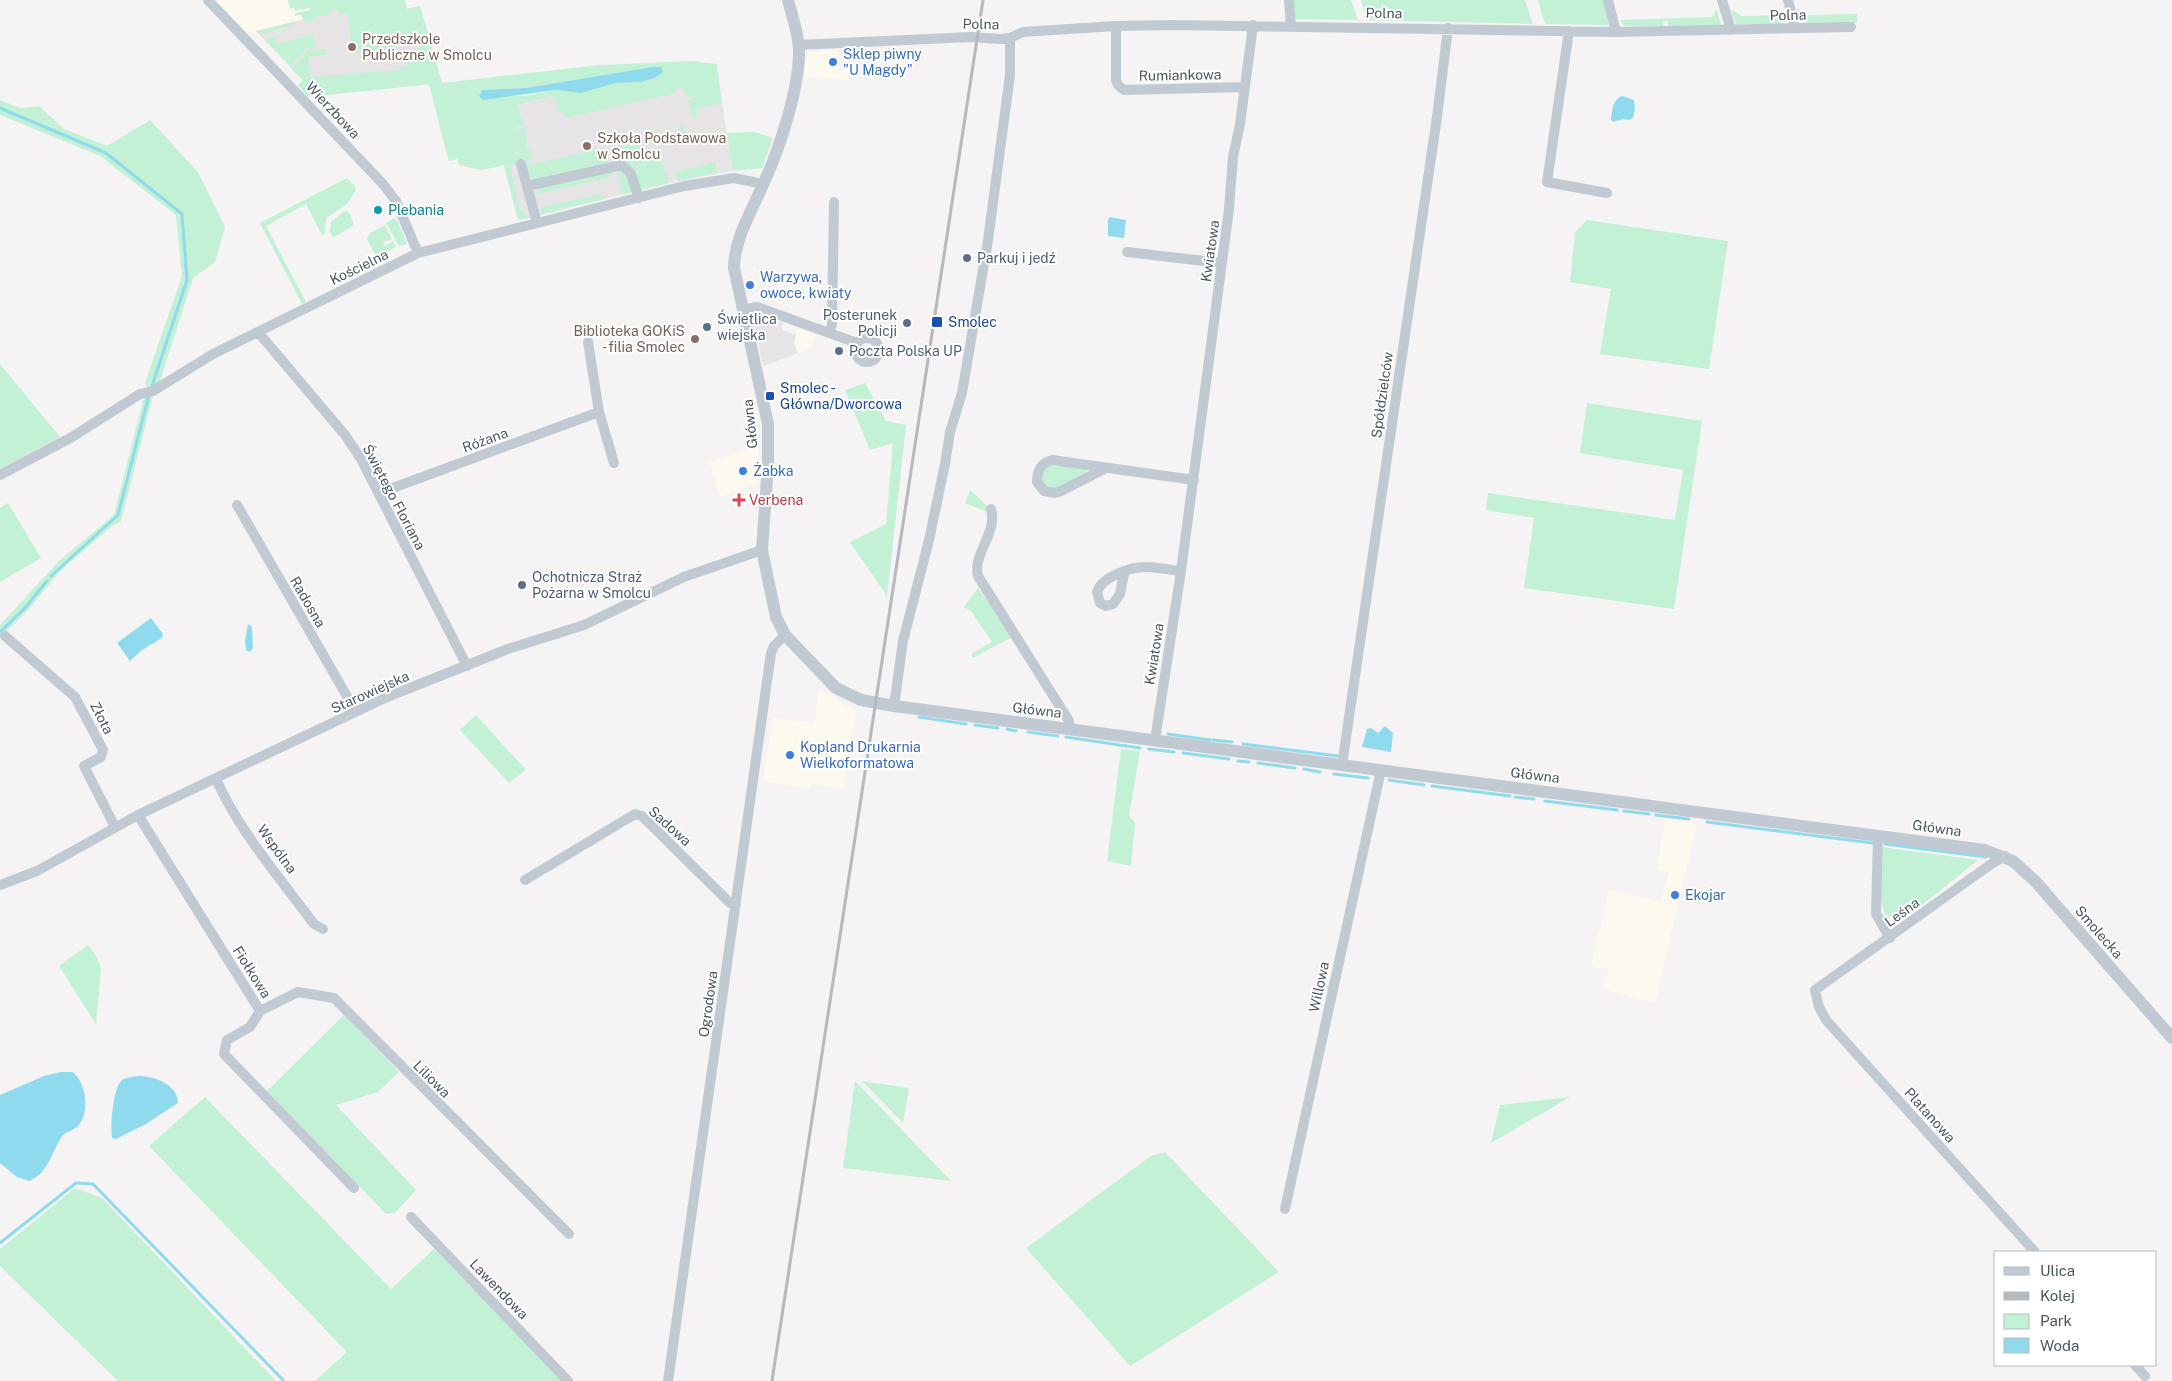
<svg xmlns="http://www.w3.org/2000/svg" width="2172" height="1381" font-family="'Public Sans',sans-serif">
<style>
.commercial{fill:#fdf9ef}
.education{fill:#e6e4e5}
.green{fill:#c3f1d5;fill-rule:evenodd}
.water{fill:#90daee}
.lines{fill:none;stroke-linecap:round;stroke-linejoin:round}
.stream{stroke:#90daee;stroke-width:3}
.minor{stroke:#c1cad2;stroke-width:10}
.tertiary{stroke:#c1cad2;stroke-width:12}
.rail{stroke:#b5b8bd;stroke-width:3}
.education-dot{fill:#8d6e63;stroke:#fff;stroke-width:2}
.shop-dot{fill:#3f7fe0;stroke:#fff;stroke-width:2}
.culture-dot{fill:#0f9aa8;stroke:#fff;stroke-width:2}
.service-dot{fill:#5c6f8a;stroke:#fff;stroke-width:2}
.transit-dot{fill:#1a4fb4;stroke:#fff;stroke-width:2}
.health-dot{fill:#e0444e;stroke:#fff;stroke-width:2}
.labels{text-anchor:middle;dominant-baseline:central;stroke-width:4;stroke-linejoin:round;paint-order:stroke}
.street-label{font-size:14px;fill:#4a5661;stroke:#fff}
.education-label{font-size:14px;fill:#785e54;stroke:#fff;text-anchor:start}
.shop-label{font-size:14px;fill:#366cbe;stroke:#fff;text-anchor:start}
.culture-label{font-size:14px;fill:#0d838f;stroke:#fff;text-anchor:start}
.service-label{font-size:14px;fill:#4e5e75;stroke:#fff;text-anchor:start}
.transit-label{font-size:14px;fill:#164399;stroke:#fff;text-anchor:start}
.health-label{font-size:14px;fill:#be3a42;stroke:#fff;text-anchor:start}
</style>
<rect width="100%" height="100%" fill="#f5f3f3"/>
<path class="commercial" d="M214 0H308L312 18 248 33Z
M837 50 838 67H848L849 80 803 77 808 52Z
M798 328 815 334 811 348 798 353 793 343Z
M759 445 757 483 721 496 709 463Z
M819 689 856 711 844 789 812 784 811 789 763 781 773 718 814 723Z
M1664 819 1697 824 1655 1003 1603 989 1608 970 1591 966 1609 890 1661 902 1669 872 1657 870Z"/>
<path class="education" d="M308 0H405L407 9 420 6 442 83 308 97 298 85 303 80 256 31 311 18Z
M717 71 733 171 678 181 518 220 504 165 481 170 459 165 458 159 449 161 439 125 555 96Z
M777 321 783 322 782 330 796 335 794 343 798 353 763 366 755 327Z"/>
<path class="green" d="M288 0H405L407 9 420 6 442 83 599 65 693 61 717 64 722 103 695 109 697 117 692 118 688 100 697 96 687 97 682 87 675 88 676 93 565 118 563 111 558 112 555 96 517 105 524 126 515 127 517 141V129L525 128 527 149 530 151 532 160 510 165 520 210H523L525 216 529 215V218L518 220 504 165 481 170 459 165 458 159 449 161 429 84 308 97 298 85 303 80 292 69 308 50 325 49V55L308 57 310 77 400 70V67L408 66V57L420 56 419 38 397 40 398 49 352 53 348 13 340 14 335 9 329 11 328 15 313 17V21L305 23 301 15 294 16V25L260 35 256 31 293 22 295 13 310 10 309 8 295 11 294 8 290 9ZM630 72 640 82 616 83 581 93 556 90 524 96H508L483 90 526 88Z
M1292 0H1351L1358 20 1295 19Z
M1361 0H1525L1533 24 1367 20Z
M1538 0H1603L1610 22 1607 25 1545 24Z
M1797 8 1806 15 1857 14V23L1807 24 1799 18Z
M1717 9 1721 25 1668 26 1667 21H1663V26H1624L1620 20 1712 17Z
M1731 9 1741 16 1787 15 1783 24H1736Z
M314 35 315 48H306L291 67 265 40 275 37 277 44Z
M0 100 20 108 39 106 64 129 107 146 150 120 198 172 225 227 215 262 193 278 158 387 149 389 145 383 182 276 176 215 100 156 0 115Z
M683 125 686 139 667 144 665 140 649 145 638 141 680 132 679 126Z
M755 132 773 138 762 168 733 171 727 133Z
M632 142 660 153 669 183 640 190 621 161H615L611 147Z
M604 148 608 163 534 180 528 177 525 166Z
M715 162 717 172 678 181 675 172Z
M617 169 625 171 633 192 622 194Z
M609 170V178L536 194 539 187Z
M347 178 355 186 356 190 347 204 326 218 325 234 322 235 306 204 266 226 306 302 302 304 260 223Z
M601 194 607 198 540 215 542 207Z
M345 211 349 212 354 225 333 238 330 231 331 222Z
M394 218 397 220 407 244 399 246 386 223Z
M1587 220 1728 241 1709 369 1600 354 1611 289 1570 282 1575 233Z
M385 225 392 239 383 242 385 246 393 241 396 247 376 257 367 239 370 233Z
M0 364 60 437 0 469Z
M865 383 886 421 906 425 887 596 850 542 886 524 893 443 870 450 845 390Z
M153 396 121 521 112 526 60 571 28 610 0 638V625L59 561 114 515 144 397Z
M1587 403 1702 421 1674 609 1524 588 1534 518 1486 510 1488 493 1675 520 1683 470 1580 453Z
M1050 465 1087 469V474L1059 488H1045L1040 475 1042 470Z
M970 490 988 507V512L965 503Z
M8 503 41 558 0 582V508Z
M978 588 1014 636 973 658 971 654 992 642 971 611 964 607Z
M476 715 526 770 509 783 460 730Z
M1121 749 1140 751 1129 816 1135 823 1131 866 1107 861Z
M1881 847 1978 860 1921 906 1900 919 1885 915 1881 900Z
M88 945 96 956 101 968 96 1024 59 966Z
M344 1015 399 1072 378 1092 336 1105 416 1190 395 1213 386 1214 267 1091Z
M855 1081 951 1181 843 1168Z
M862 1081 909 1088 903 1123Z
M205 1097 391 1289 434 1249 562 1381H315L347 1352 149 1146Z
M1570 1097 1491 1143 1500 1105Z
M1165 1152 1279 1272 1130 1366 1026 1248 1151 1156Z
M75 1188 102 1198 276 1381H118L0 1266V1249Z"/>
<path class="water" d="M653 67H661L663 72 655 78 640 82 616 83 581 93 556 90 483 100 479 96 483 90 526 88Z
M1622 96 1634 100 1635 109 1633 118 1629 120 1623 119 1613 122 1611 120C1612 111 1612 100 1622 96Z
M1110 217 1126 220 1124 238 1108 236V220Z
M151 618 163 634 162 638 142 650 130 661 117 643Z
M248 624 252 627 253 648 250 652 246 650 245 641Z
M1385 726 1393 733 1391 752 1362 747 1367 729 1371 728 1378 733Z
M61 1072H73C86 1083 90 1111 79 1125 74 1131 65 1131 61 1138 51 1154 48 1173 29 1181L17 1177 0 1163V1095L44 1076Z
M141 1076C156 1077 178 1085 178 1103L146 1124 116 1139 112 1138C110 1127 113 1088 122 1080 127 1077 136 1076 141 1076Z"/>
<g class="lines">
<path class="stream" d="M0 108 106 153 182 214 187 280 151 389
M51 576 118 515 149 395
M0 632 24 609 47 581
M919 717 966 724
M975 725 998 728
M1007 729 1016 731
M1028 732 1058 736
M1168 734 1210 740
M1066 737 1140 748
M1213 740 1232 742
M1243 744 1338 756
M1149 749 1174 752
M1183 753 1229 759
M1238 761 1249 762
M1258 763 1295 768
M1304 769 1320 772
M1334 774 1368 778
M1389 780 1424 785
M1432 786 1510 796
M1515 797 1534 799
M1545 801 1617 810
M1624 811 1649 814
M1656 815 1689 819
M1707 822 1872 843
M1885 844 1986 857
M0 1243 76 1183 93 1184 284 1381"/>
<path class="minor" d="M208 0 383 184 396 201 418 253
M1289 0 1291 26
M1608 0 1616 32
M1722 0 1731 30
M1788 0 1795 28
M1116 26V80L1118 85 1124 90 1245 87
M1569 31 1547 182 1607 193
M798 45 971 37 1000 39 1010 38 1023 32 1115 26 1172 25 1616 32 1851 27
M521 164 537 223
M527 186 622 165 631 174 639 198
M1127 252 1222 263
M742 310 757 307 857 343
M258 332 345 435 361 459 467 666
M829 333 832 325 834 202
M855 350a12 12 0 1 1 24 0a12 12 0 1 1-24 0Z
M588 342 599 412 614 463
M1106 468 1061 491 1055 493 1044 491 1037 482C1037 471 1040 463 1052 460L1194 480
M0 475 72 437 140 394 153 391 213 354 418 253 684 186 734 178 764 184
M379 493 599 412
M237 505 356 712
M991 509C998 533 972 555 978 576L1069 721 1068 730
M1124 573 1120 594 1113 604 1106 606 1100 603 1097 592C1102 577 1130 567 1145 567 1157 567 1169 570 1181 571
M5 636 75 697 103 750 101 757 84 766 115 827
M894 706 903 641 929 540 945 464 950 432 962 393 988 240 1010 75V38
M1155 740 1181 571 1229 209 1233 157 1240 124 1253 25
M1342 765 1437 117 1448 28
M216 779C239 831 280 878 314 924L323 929
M138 815 260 1011 250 1027 227 1040 224 1054 354 1188
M1878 835 1876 914 1890 938
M2005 856 1994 862 1815 990 1819 1007 1826 1020 2035 1252
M525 880 635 814 642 816 730 903 736 904
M0 885 37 871 138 815 387 697 508 649 584 625 684 577 762 550
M260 1011 298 992 334 998 569 1234
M1285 1209 1381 770
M411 1217 568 1381
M2135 1365 2145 1376
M668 1381 771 653 774 646 785 635"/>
<path class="tertiary" d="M788 0C792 16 798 32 799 49 800 89 778 153 761 189 750 214 734 241 734 268L768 424V463L762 550 776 617 785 635 836 688 861 700 894 706 1985 850 2013 861 2035 881 2172 1038"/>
<path class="rail" d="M772 1381 983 0"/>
</g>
<g class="education-dot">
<circle cx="352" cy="47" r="5"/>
<circle cx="587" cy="146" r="5"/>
<circle cx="695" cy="339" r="5"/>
</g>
<g class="shop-dot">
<circle cx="833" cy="62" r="5"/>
<circle cx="750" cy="285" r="5"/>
<circle cx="743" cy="471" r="5"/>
<circle cx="790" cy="755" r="5"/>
<circle cx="1675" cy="895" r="5"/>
</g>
<circle class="culture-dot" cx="378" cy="210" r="5"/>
<g class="service-dot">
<circle cx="967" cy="258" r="5"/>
<circle cx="907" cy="323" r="5"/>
<circle cx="707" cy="327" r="5"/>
<circle cx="839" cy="351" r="5"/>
<circle cx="522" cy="585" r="5"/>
</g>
<g class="transit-dot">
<rect x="931" y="316" width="12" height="12" rx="2.5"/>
<rect x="765" y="391" width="10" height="10" rx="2.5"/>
</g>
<path class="health-dot" d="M736.5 492.5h5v5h5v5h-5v5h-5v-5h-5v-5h5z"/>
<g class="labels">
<g class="street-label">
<text transform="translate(1384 13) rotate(1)">Polna</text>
<text transform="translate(1788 15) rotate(-1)">Polna</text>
<text transform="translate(981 24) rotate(1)">Polna</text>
<text transform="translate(1180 75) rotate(-1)">Rumiankowa</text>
<text transform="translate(333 110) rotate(47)">Wierzbowa</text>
<text transform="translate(1210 251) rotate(-82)">Kwiatowa</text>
<text transform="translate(359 267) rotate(-26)">Kościelna</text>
<text transform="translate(1382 395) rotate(-82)">Spółdzielców</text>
<text transform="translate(750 424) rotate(-96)">Główna</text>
<text transform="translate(485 440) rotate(-20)">Różana</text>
<text transform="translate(394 497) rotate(62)">Świętego Floriana</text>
<text transform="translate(308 602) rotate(60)">Radosna</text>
<text transform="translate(1154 654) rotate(-81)">Kwiatowa</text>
<text transform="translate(370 692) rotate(-24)">Starowiejska</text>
<text transform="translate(1037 710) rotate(7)">Główna</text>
<text transform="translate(102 718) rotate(63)">Złota</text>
<text transform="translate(1535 775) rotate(7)">Główna</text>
<text transform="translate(670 826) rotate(42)">Sadowa</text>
<text transform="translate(1937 828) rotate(8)">Główna</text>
<text transform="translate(277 849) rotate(54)">Wspólna</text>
<text transform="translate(1902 912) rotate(-36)">Leśna</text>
<text transform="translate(2099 932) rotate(49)">Smolecka</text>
<text transform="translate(252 972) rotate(58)">Fiołkowa</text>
<text transform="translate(1319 987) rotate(-78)">Willowa</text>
<text transform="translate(708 1004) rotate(-82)">Ogrodowa</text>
<text transform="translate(432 1079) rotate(45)">Liliowa</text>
<text transform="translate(1930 1115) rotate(48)">Platanowa</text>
<text transform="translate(499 1289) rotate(46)">Lawendowa</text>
</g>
<g class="education-label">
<text x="362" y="39">Przedszkole<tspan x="362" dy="16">Publiczne w Smolcu</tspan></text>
<text x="597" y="138">Szkoła Podstawowa<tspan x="597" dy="16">w Smolcu</tspan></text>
<text x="685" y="331" text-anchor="end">Biblioteka GOKiS<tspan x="685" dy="16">- filia Smolec</tspan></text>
</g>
<g class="shop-label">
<text x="843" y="54">Sklep piwny<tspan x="843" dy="16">"U Magdy"</tspan></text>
<text x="760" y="277">Warzywa,<tspan x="760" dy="16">owoce, kwiaty</tspan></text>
<text x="753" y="471">Żabka</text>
<text x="800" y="747">Kopland Drukarnia<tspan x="800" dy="16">Wielkoformatowa</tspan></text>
<text x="1685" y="895">Ekojar</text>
</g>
<g class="culture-label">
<text x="388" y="210">Plebania</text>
</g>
<g class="service-label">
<text x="977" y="258">Parkuj i jedź</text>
<text x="897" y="315" text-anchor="end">Posterunek<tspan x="897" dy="16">Policji</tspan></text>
<text x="717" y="319">Świetlica<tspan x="717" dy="16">wiejska</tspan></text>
<text x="849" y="351">Poczta Polska UP</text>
<text x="532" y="577">Ochotnicza Straż<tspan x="532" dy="16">Pożarna w Smolcu</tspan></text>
</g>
<g class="transit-label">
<text x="948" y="322">Smolec</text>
<text x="780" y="388">Smolec -<tspan x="780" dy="16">Główna/Dworcowa</tspan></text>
</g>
<g class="health-label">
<text x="749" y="500">Verbena</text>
</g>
</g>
<rect x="1994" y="1251" width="162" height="115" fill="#ffffff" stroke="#b7bbc0"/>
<rect x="2004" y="1267" width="25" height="8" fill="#c1cad2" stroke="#b7bbc0"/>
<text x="2040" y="1276" font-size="15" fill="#4a5661">Ulica</text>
<rect x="2004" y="1292" width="25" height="8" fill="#b5b8bd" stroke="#b7bbc0"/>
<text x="2040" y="1301" font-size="15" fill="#4a5661">Kolej</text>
<rect x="2004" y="1314" width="25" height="15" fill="#c3f1d5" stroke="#b7bbc0"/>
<text x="2040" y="1326" font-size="15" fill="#4a5661">Park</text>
<rect x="2004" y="1338" width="25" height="15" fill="#90daee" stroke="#b7bbc0"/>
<text x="2040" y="1351" font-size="15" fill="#4a5661">Woda</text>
</svg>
